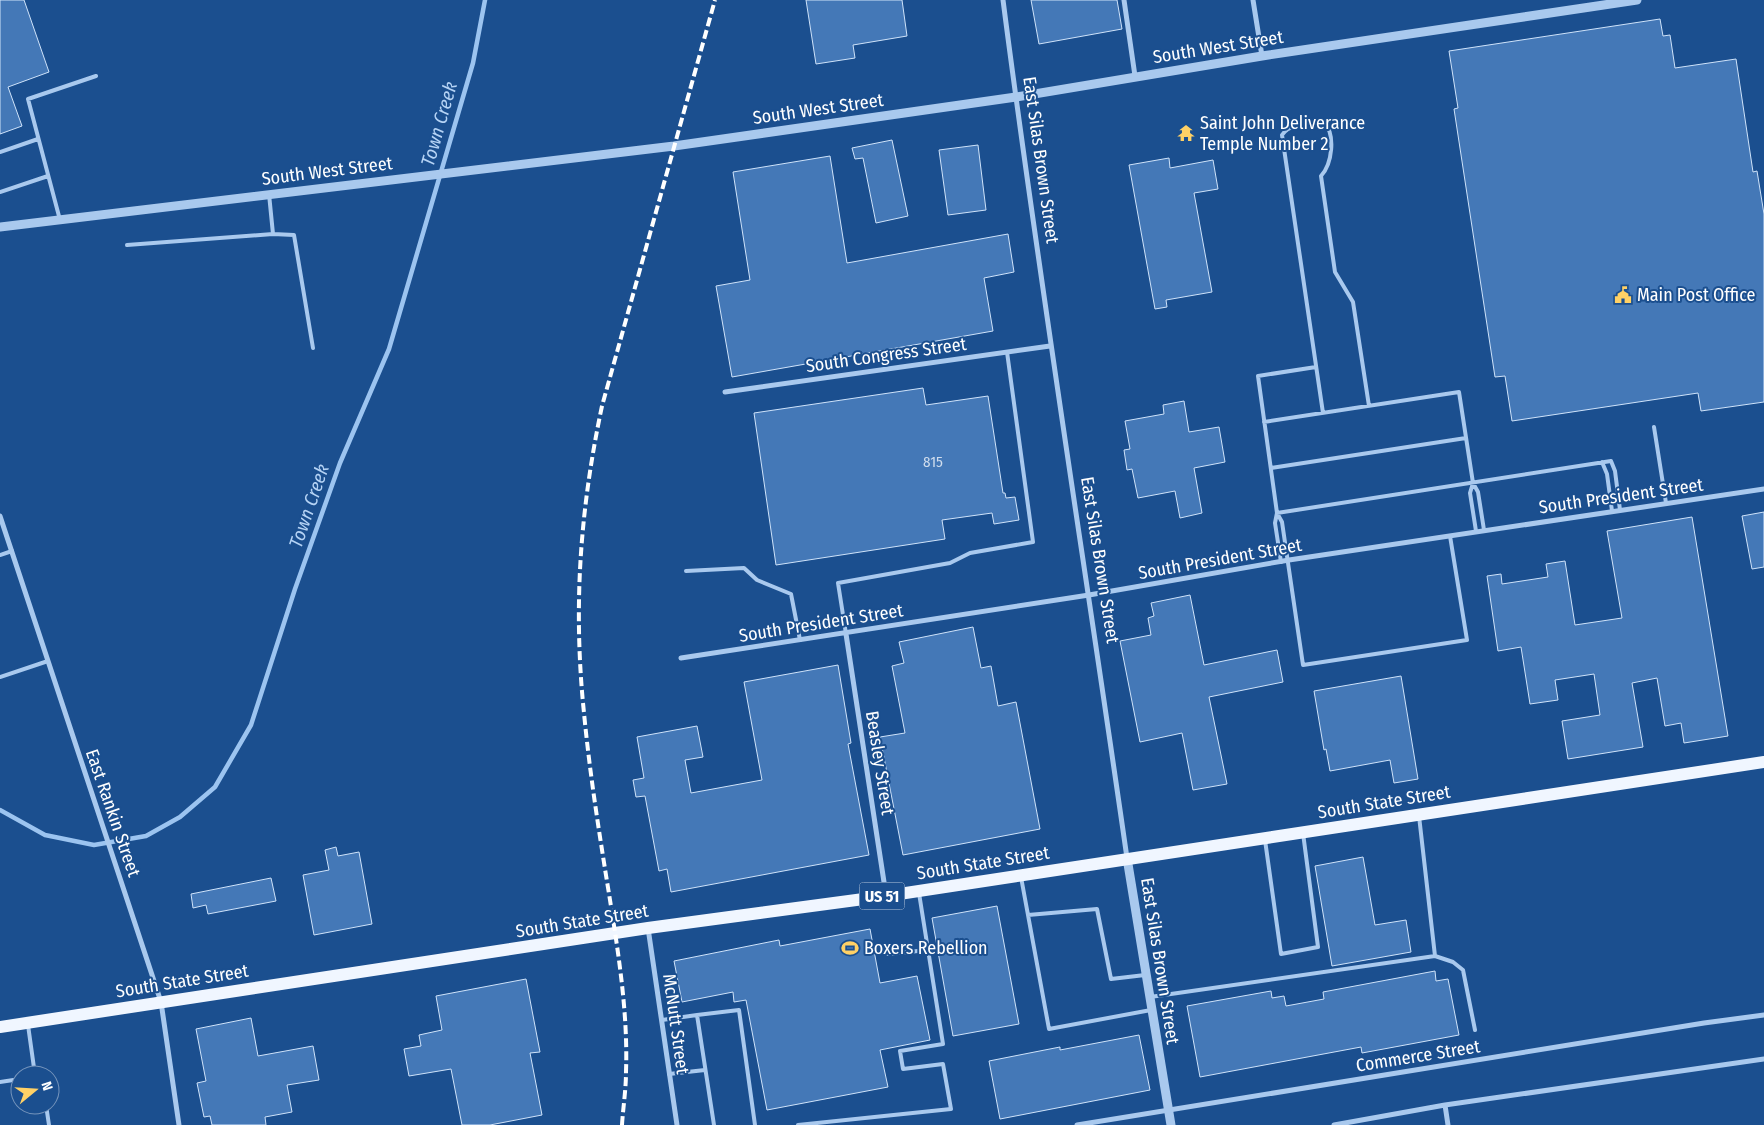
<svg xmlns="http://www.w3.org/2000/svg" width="1764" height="1125" font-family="'Fira Sans Condensed',sans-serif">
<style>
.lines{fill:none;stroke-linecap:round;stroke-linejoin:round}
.stream{stroke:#9cc4f0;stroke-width:4.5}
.building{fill:#4478b7;stroke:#cfe3fa}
.service{stroke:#a9c9ee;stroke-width:4}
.minor{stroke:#a9c9ee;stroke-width:5}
.tertiary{stroke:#a9c9ee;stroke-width:9}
.primary{stroke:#f0f6ff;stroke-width:12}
.rail{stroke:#fff;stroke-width:4;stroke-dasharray:9 4;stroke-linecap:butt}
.labels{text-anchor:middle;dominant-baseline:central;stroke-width:4;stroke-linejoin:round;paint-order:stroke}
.number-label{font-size:15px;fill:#d0dded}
.shield{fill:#1b4f8f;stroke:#bbcadd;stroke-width:1}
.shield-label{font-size:16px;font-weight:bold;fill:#fff}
.street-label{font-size:18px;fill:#fff;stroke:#1b4f8f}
.poi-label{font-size:18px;fill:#fff;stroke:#1b4f8f;text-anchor:start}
.water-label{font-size:19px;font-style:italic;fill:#b5d3f5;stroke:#1b4f8f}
</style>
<rect width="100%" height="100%" fill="#1b4f8f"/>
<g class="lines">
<path class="stream" d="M0 810 45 835 94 845 146 836 180 817 215 787 251 725 295 589 340 463 389 349 473 63 485 0"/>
</g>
<path class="building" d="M0 0H24L49 72 8 87 22 126 0 134Z
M806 0H902L907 36 853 45 855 58 816 64Z
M1031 0H1117L1122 29 1039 44Z
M1660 19 1663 36 1670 35 1675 68 1736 59 1753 172 1757 171 1764 214V402L1701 411 1698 393 1512 421 1505 376 1495 377 1454 109 1458 108 1449 51Z
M892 140 908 216 876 223 863 158 855 159 852 148Z
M978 145 986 210 948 215 939 150Z
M830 156 847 263 1008 234 1014 272 984 278 993 331 732 377 716 286 750 280 733 172Z
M1169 158 1170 168 1213 160 1218 189 1194 193 1212 292 1166 300 1167 307 1155 309 1129 165Z
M923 388 926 405 988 396 1003 493H1005L1006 498 1015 497 1019 520 994 524 992 513 942 520 945 539 776 565 754 413Z
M1184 401 1189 432 1219 427 1225 462 1194 468 1202 513 1180 518 1175 491 1138 498 1132 469 1127 470 1124 450 1130 449 1125 421 1164 414 1163 405Z
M1764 512V567L1752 569 1742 516Z
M1692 517 1728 736 1684 743 1681 723 1665 726 1657 678 1632 683 1643 747 1568 759 1562 721 1600 715 1594 674 1555 680 1558 700 1530 704 1521 647 1498 651 1487 576 1501 574 1502 584 1548 577 1546 564 1565 561 1575 625 1622 618 1607 531Z
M1190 595 1204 665 1277 650 1283 682 1209 697 1227 784 1193 790 1182 733 1140 742 1120 641 1151 635 1148 618 1154 616 1151 603Z
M973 627 981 668 991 666 998 706 1016 702 1040 829 903 855 880 737 905 733 892 666 904 663 899 642Z
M838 665 851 743 848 744 869 855 671 892 667 869 659 871 645 796 636 797 633 780 644 778 637 737 697 726 703 757 685 760 691 793 762 780 744 682Z
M1401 676 1418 779 1394 783 1390 760 1330 771 1326 749 1324 750 1314 691Z
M336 847 338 856 359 852 372 924 314 935 303 875 329 870 325 850Z
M1363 857 1375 925 1406 920 1411 952 1332 966 1315 866Z
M271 878 276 901 208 914 206 905 193 908 191 894Z
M997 906 1019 1024 953 1036 932 918Z
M870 929 880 983 917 976 930 1040 880 1050 888 1087 767 1110 746 1000 734 1002 733 992 682 1002 674 961 779 940 780 946Z
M1435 971 1436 981 1448 979 1459 1035 1362 1053 1361 1047 1200 1077 1187 1006 1271 991 1272 998 1284 996 1286 1006 1324 999 1323 992Z
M526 979 540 1052 530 1053 542 1115 490 1125H462L451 1069 409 1076 404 1049 421 1046 419 1035 442 1030 436 996Z
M251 1018 258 1056 313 1046 319 1080 287 1085 292 1112 265 1117 266 1125H212L210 1116 204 1117 197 1083 206 1081 196 1029Z
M1139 1035 1150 1090 1000 1119 989 1061 1060 1047V1050Z"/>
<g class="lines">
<path class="service" d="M0 152 38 139
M0 192 48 176
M269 194 273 234
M60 220 28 99 96 76
M127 245 273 234 294 235 313 348
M1316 367 1258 376 1277 513 1611 461 1615 471 1620 510
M1323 413 1282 135C1289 123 1311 123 1324 122 1336 135 1332 164 1321 176L1335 272 1353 302 1369 406
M1264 422 1459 392 1473 483 1478 492 1484 530
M1654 427 1666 503
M1602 462 1607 474 1612 511
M1271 468 1466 438
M1473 483 1470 493 1476 531
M1277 513 1282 522 1303 665 1467 640 1450 536
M1277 513 1275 523 1281 562
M0 555 12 551
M686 571 744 568 757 580 791 594 800 640
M846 634 838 583 950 563 970 553 1033 542 1007 352
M0 677 48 661
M1419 816 1435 956 1453 962 1463 970 1475 1030
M1265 840 1281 954 1318 947 1303 833
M1021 877 1049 1029 1151 1010
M1028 915 1097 909 1111 979 1145 975
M888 954 928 950
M1150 997 1435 956
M697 1015 739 1010 755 1125
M662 1020 697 1015 714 1125
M28 1025 35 1075
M669 1074 705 1070
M0 1082 20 1079
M46 1105 49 1125
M798 1125 951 1109 943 1064 903 1069 900 1051 943 1044 919 893"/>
<path class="minor" d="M1003 0C1040 287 1086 572 1127 858
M1124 0 1135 76
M1253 0 1262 56
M725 392 1050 346
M0 516 161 1002 179 1125
M846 634 886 895
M681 658 1089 595 1289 560 1764 489
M648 928 677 1125
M1445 1105 1448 1125
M1077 1125 1704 1023 1764 1015
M1334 1125 1445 1105 1764 1059"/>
<path class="tertiary" d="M0 227 674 146 1016 97 1262 56 1637 0
M1127 858 1171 1125"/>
<path class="primary" d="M0 1027 648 928 886 896 1764 762"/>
<path class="rail" d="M622 1125C623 1108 626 1090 626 1072 628 1015 619 957 610 900 600 838 590 776 584 713 573 607 580 510 602 406L715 0"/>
</g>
<defs>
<g id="temple-bare" transform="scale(1.35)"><path d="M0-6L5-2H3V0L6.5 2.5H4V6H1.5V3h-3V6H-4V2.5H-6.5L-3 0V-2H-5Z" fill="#ffd166" stroke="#1b4f8f" stroke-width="2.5" paint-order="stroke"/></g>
<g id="civic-bare" transform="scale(1.35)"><path d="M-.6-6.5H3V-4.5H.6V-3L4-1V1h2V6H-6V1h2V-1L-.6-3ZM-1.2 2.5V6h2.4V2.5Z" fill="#ffd166" stroke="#1b4f8f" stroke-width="2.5" paint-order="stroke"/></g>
<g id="stadium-bare" transform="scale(1.35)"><path d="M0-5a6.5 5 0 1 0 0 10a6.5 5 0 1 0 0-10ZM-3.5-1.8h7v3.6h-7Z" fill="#ffd166" stroke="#1b4f8f" stroke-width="2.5" paint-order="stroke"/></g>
</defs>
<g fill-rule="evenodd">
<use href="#temple-bare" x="1186" y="133"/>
<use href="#civic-bare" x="1623" y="295"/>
<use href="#stadium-bare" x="850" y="948"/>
</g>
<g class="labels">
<g class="number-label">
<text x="933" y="462">815</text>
</g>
<rect class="shield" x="859.5" y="882.5" width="45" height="27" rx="4"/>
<g class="shield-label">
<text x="882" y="896">US 51</text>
</g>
<g class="street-label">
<text transform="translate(1218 47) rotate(-9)">South West Street</text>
<text transform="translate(818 109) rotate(-8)">South West Street</text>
<text transform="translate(1041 160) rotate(82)">East Silas Brown Street</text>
<text transform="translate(327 171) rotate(-7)">South West Street</text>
<text transform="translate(886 355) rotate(-8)">South Congress Street</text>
<text transform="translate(1621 496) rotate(-8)">South President Street</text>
<text transform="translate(1220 559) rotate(-10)">South President Street</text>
<text transform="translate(1100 560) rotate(81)">East Silas Brown Street</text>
<text transform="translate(821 623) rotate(-9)">South President Street</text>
<text transform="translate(880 763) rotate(81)">Beasley Street</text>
<text transform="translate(1384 802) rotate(-9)">South State Street</text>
<text transform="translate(113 813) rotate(71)">East Rankin Street</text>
<text transform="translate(983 863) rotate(-9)">South State Street</text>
<text transform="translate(582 921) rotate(-9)">South State Street</text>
<text transform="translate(1160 961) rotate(81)">East Silas Brown Street</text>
<text transform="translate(182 981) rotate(-9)">South State Street</text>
<text transform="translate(676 1024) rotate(82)">McNutt Street</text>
<text transform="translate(1418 1056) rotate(-9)">Commerce Street</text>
</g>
<g class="poi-label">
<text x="1200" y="123">Saint John Deliverance<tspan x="1200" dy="21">Temple Number 2</tspan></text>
<text x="1637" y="295">Main Post Office</text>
<text x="864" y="948">Boxers Rebellion</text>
</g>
<g class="water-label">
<text transform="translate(439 124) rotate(-74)">Town Creek</text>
<text transform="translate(309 506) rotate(-71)">Town Creek</text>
</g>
</g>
<g transform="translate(35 1090) rotate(72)"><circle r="24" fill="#1b4f8f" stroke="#7695bc"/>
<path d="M0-4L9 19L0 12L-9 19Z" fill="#ffd166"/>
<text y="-8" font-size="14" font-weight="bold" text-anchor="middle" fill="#ffffff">N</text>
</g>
</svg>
